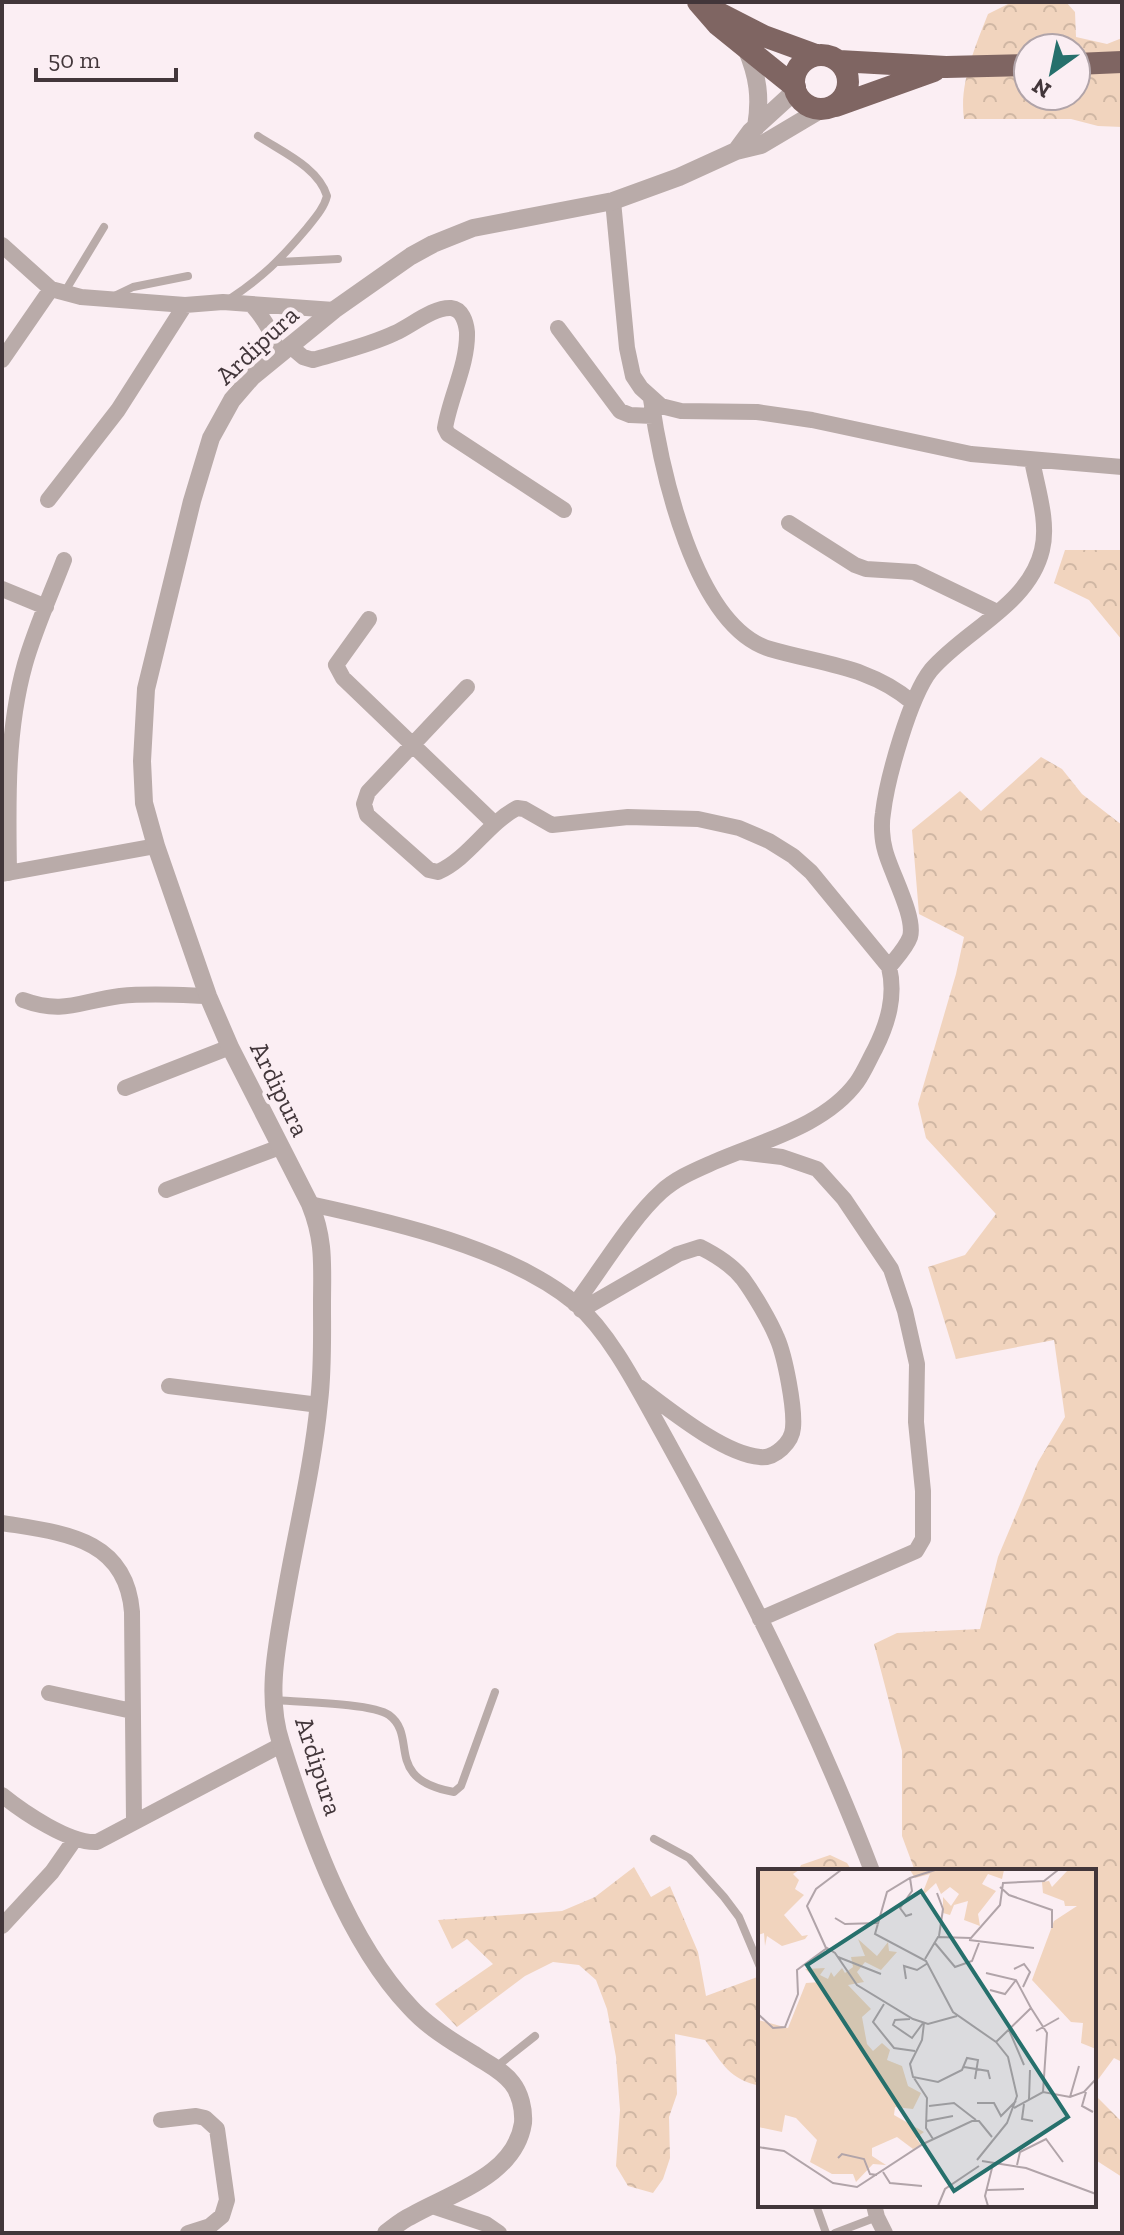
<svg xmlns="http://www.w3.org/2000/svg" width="1124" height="2235" font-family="'Zilla Slab',serif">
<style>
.forest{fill:url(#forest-crowns);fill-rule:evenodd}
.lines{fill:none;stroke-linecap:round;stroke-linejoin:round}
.service{stroke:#b9aba9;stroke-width:8}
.minor{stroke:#b9aba9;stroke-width:16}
.tertiary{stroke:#b9aba9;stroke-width:18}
.trunk{stroke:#7f6562;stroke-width:22}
.labels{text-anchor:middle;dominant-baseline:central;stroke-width:8;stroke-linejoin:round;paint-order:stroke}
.street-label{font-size:26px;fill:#42363a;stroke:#fbeef3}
.inset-road{fill:none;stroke:#b1a4a9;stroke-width:2}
.view{fill:#26706c;fill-opacity:0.15;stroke:#26706c;stroke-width:4}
.inset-edge{fill:none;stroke:#42363a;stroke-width:4}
</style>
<defs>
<pattern id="forest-crowns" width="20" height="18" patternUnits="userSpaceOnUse" patternTransform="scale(2)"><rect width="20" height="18" fill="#f1d4be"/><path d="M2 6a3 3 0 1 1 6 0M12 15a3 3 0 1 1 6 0" fill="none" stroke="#d0b7a4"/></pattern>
</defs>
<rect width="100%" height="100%" fill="#fbeef3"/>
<path class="forest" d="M1012 2H1066L1075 12 1076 37 1107 44 1122 38V127L1098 126 1071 119H964C959 84 975 47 988 14ZM1028 48H1076V96H1028Z
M1065 550H1122V640L1089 600 1054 583Z
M1041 757 1062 769 1082 794 1122 825V2062L1114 2058 1094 2085V1871H915L902 1836V1751L874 1644 897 1633 980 1629 998 1557 1038 1462 1065 1417 1054 1340 956 1359 928 1267 965 1255 996 1214 926 1138 918 1104 956 974 964 937 919 914 912 830 960 791 981 811Z
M830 1855 847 1863 852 1871H798L801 1865Z
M634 1867 651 1897 670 1886 698 1952 706 1996 760 1976V2086C729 2079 723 2064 705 2040L675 2034 677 2094 669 2117 670 2158 663 2179 653 2193 628 2186 616 2166 620 2110 616 2057 607 2009 596 1980 579 1965 553 1962 525 1976 457 2027 435 2004 493 1964 467 1939 452 1949 438 1920 562 1911 595 1897Z
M1094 2094 1122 2122V2177L1094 2159Z"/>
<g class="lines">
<path class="service" d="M279 262 338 259
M64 293 104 227
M110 298 133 287 188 276
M228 300C263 277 280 260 307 228 315 218 324 208 327 196 318 167 282 152 258 136
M273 1700C297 1702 373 1703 389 1715 419 1737 382 1779 454 1792L461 1786 495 1692
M654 1839 689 1858 724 1897 739 1917 760 1967
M496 2067 535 2036
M816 2205 826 2233
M835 2233 877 2217"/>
<path class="minor" d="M613 201 627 348 633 376 641 388 661 406 681 411 757 412 812 420 971 454 1122 467
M2 245 51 289 81 297 185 305 223 302 334 310
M252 305C266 321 274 335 278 356
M558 328 620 411 630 415 653 416
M290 346 303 357 313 360C340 352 370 345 395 333 411 326 433 307 451 308 462 309 466 322 467 332 468 364 450 397 445 428L448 434 564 510
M2 360 51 289
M651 399C661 468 694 626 770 649 821 664 870 666 912 702
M48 500 118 410 185 305
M789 523 855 565 866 569 914 572 997 612
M2 589 46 607
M369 619 336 665 343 678 494 823
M467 687 368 792 364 804 367 815 429 870 438 872C469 858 487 824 517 808L524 809 552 825 628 817 698 819 739 828 769 841 793 856 811 872 889 967C896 996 888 1023 875 1049 869 1060 864 1072 857 1082 825 1126 762 1141 714 1162 696 1170 676 1178 661 1192 631 1219 601 1270 575 1304
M9 873C8 803 6 732 25 664 35 629 51 594 64 560
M2 874 156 846
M889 967C896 958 906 948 910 937 916 917 890 871 885 850 882 840 881 824 883 813 887 779 910 696 931 670 965 630 1029 605 1042 550 1049 522 1037 488 1032 460
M23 1000C64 1015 80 1001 120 996 150 993 179 995 208 996
M125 1088 230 1047
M740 1152 782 1157 817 1169 844 1199 891 1269 905 1311 917 1364 916 1422 923 1491V1539L916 1551 760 1619
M166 1190 280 1147
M310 1204C393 1222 508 1248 575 1303 613 1336 641 1395 666 1439 743 1578 815 1722 872 1871
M581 1310 678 1254 700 1247C716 1255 732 1265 743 1279 754 1294 770 1321 777 1338 785 1356 795 1408 793 1428 792 1442 775 1459 760 1457 723 1454 669 1409 639 1387
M169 1386 319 1405
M2 1523C62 1533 126 1537 132 1612L134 1822
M49 1693 132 1711
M2 1795C23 1812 70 1844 97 1842L281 1745
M2 1926 52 1872 75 1839
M161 2120 196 2116 205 2118 217 2129 227 2200 222 2216 210 2226 188 2233
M874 2205 877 2217 885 2233
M432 2206 486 2224 499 2233"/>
<path class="tertiary" d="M746 48C758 76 761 98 756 127
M736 151 750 132 795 91
M386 2233C394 2227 402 2220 411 2216 451 2193 515 2176 523 2123 524 2109 520 2093 512 2083 502 2070 486 2063 473 2054 451 2041 427 2026 410 2007 347 1941 308 1829 281 1743 265 1695 278 1641 286 1593 297 1530 313 1465 319 1402 323 1369 322 1337 322 1305 322 1266 325 1241 310 1204L230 1047 208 996 156 846 144 803 142 761 146 689 192 501 211 438 232 400 252 377 334 310 411 256 433 244 473 228 613 201 679 177 736 151 761 145 820 110"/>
<path class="trunk" d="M698 2 718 25 795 87
M717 12 764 36 816 55
M794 82a27 27 0 1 1 54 0a27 27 0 1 1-54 0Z
M839 61 946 67 1028 65
M1076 64 1122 62
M836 106 934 71"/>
</g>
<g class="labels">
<g class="street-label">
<text transform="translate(257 345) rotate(-43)">Ardipura</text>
<text transform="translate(280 1089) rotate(64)">Ardipura</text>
<text transform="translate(319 1766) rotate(72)">Ardipura</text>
</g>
</g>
<g transform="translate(758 1869)">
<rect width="338" height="338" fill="#fbeef3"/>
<path d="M0 1H41L35 5 41 11 37 20 46 26 26 46 44 67 50 66 47 70 24 77 9 67 7 77 6 64 0 66ZM152 1H246L244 10 230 5 224 15 238 22 220 45 222 57 206 51 210 32 196 36 192 46 185 44V28L193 37 201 25 192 18 183 25 178 14 163 28 172 5 157 9ZM310 1H338V180L323 174 325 154 313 153 274 111 296 52 319 37H307L306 32 285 24 284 13 291 12 294 18ZM100 70 119 87 130 73 131 82 139 83 123 101 107 93 99 103 106 113 90 116 113 140 104 148 109 175 115 182 124 174 132 181 129 191 144 197 150 217 163 224 155 240 137 238 136 246 166 263 158 269 163 276 155 280 139 268 114 279V287L128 296 115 295 98 313 95 305H74L52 293 59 271 38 249 27 246 24 263 0 258V151L30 159 48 114 62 113 47 100 67 99 62 106 70 110 73 103 76 108 84 99 87 104 95 98 93 88 107 87Z" fill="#f1d4be"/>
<path class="inset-road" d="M177 1 152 9 129 23 117 65 168 92 195 143 238 173 250 188 259 227 249 254 219 291M152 9 154 22 142 39 148 47 154 45M242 18 251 26 294 41V59M179 24 185 40 181 67M77 49 87 55 121 54M211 71 276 79M176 73 197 98 214 92 221 74M68 79 49 37 58 20 83 1M80 88 123 105M167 90 180 68 213 69 242 36 245 14 286 12 300 1M256 100 266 95 272 103 265 118M228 104 258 111 273 139 238 173M148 110 146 97 159 101 170 94M232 121 247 125 258 111M126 135 115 153 136 179 157 182M273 139 289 164 285 223M0 145 15 159 27 158 40 125 39 101 69 79 77 84 99 116 155 150 170 155 199 147M152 150 137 151 135 156 154 169 165 154M166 154 164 171 152 195 155 208 180 213 204 201 209 189 220 191 217 210M251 161 266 196M278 162 301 149M206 198 230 202 232 210M156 209 169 229 168 259 175 270M328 223 324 237 335 243M312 228 321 197M271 230 272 201M219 234H236L243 247 258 232M266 235 264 250 275 252M171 237 196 234 218 251M256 239 285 223 312 228 326 223 338 210M169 252 195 247M0 278 26 282 75 314 99 318 165 275 214 252H221L234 268M80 289 84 285 106 290 112 305 119 306M224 292 268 299 338 325M259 296 262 283 288 270 305 293M125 303 132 314 164 317M228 321 266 320M180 337 187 320 221 297M230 337 227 327 235 295"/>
<path class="view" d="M163 22 310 248 196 322 49 96Z"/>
<rect width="338" height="338" class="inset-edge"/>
</g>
<rect width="1124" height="2235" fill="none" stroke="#42363a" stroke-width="8"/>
<g transform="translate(1052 72) rotate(213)"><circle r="38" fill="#fbeef3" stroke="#b1a4a9" stroke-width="2"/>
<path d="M0-6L14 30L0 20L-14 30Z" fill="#26706c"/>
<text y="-12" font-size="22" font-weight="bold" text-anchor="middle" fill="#42363a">N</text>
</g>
<path d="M36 68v12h140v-12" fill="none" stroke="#42363a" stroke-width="4"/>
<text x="48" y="68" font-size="24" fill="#42363a" stroke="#fbeef3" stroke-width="6" paint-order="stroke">50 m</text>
</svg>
